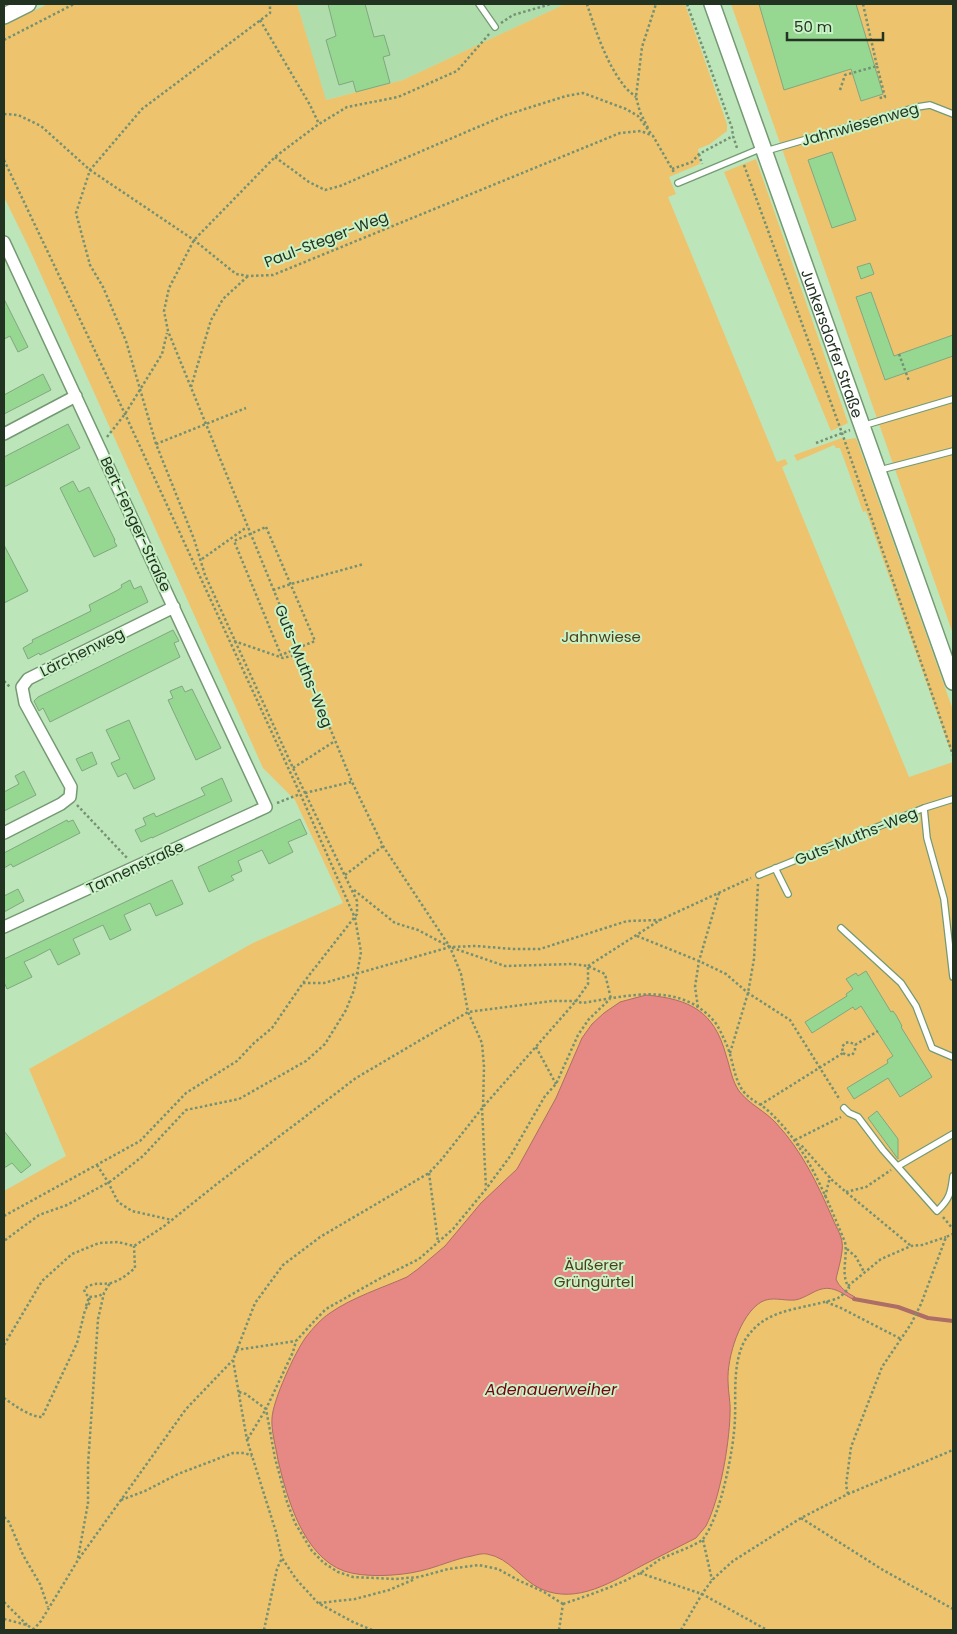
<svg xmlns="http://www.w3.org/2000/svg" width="957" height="1634" font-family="Poppins,sans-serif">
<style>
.built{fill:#afddac}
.green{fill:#eec36e}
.water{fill:#e68883;stroke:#ac6e66}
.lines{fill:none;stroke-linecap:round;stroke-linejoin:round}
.stream{stroke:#ac6e66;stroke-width:4}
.building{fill:#96d792;stroke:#81a77f}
.service-casing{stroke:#749a72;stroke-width:8}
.minor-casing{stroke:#749a72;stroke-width:14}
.tertiary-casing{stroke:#749a72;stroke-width:18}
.path{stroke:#749172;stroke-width:2.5;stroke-dasharray:2.5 2.5;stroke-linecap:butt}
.service{stroke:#fff;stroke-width:5.5}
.minor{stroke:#fff;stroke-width:11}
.tertiary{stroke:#fff;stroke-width:15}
.labels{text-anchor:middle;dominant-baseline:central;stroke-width:4;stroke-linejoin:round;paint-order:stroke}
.street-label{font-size:15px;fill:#233322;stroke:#caf2c7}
.park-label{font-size:15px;fill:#503e1a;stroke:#caf2c7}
.water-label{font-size:16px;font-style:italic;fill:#780014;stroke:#caf2c7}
</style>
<rect width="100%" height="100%" fill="#bde5ba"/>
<path class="built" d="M297 4H565L403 80 325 100Z"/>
<path class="green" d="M48 4H297L326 100 403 80 565 4H685L727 124V131L710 144 698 149 700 164 669 177 676 194 668 197 777 462 785 459 788 464 782 467 909 777 953 762V1630H4V1191L66 1156 29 1069 253 943 343 903 295 800 263 768 29 248 4 197V25Z
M731 4H953V634Z
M756 159 848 423 831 431 724 172Z
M842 438 843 440 856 438 953 710V748L950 750 866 511 863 512 840 448H836L834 445 797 461 794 455Z"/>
<path class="water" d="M646 995C690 999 714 1011 726 1055 730 1067 732 1081 739 1091 749 1104 765 1111 776 1123 802 1151 817 1183 832 1217 835 1225 841 1234 842 1242 844 1250 838 1270 836 1279 839 1287 847 1293 855 1297L854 1300C838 1291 830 1283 812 1293 806 1296 801 1299 795 1300 783 1301 772 1296 761 1302 740 1315 727 1357 728 1381 728 1392 731 1403 730 1415 729 1446 720 1498 706 1526 703 1530 699 1534 696 1538 679 1547 662 1555 645 1564 613 1581 578 1605 541 1589 521 1580 510 1558 487 1554 482 1553 476 1555 472 1556 454 1559 438 1567 420 1571 400 1576 364 1578 344 1571 303 1556 287 1498 278 1460 276 1447 271 1431 272 1418 273 1400 295 1352 306 1337 313 1328 321 1319 330 1313 353 1297 382 1288 407 1277L418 1269 445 1246 481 1203 517 1169 556 1098 582 1038 592 1024 604 1013 620 1002Z"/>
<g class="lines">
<path class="stream" d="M854 1299 898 1307 928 1318 953 1321"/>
</g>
<path class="building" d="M328 4H365L374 37 384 35 390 55 383 57 390 83 356 92 353 81 339 85 326 40 336 36Z
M759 4H856L883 94 861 101 851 69 784 90Z
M832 152 856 220 832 228 808 160Z
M870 263 874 274 861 279 857 267Z
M871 292 894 356 953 335V356L885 380 856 297Z
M4 299 28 347 18 352 10 336 4 339Z
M43 374 51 390 4 414V395Z
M68 424 80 448 4 487V457Z
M73 481 79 492 89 487 115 540 114 541 117 546 94 557 60 488Z
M4 545 28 591 4 603Z
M130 580 134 589 141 586 148 602 40 655 39 653 28 659 23 648 33 642 32 640 91 611 89 605 118 590 122 587 121 585Z
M173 630 179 641 174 643 180 657 50 722 43 708 39 711 34 701 38 697Z
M182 686 185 692 192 689 221 748 196 760 168 700 173 698 170 691Z
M129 720 155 779 134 789 126 773 118 777 111 763 120 759 106 730Z
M92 752 97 764 82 771 76 759Z
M24 771 36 795 4 811V792L19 784 15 776Z
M222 778 232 801 152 838V837L141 842 135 830 146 825 143 818 154 813 156 817 205 795 201 788Z
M300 819 307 834 288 842 293 852 269 864 262 850 238 861 242 871 231 876 234 880 209 892 198 867Z
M67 820 68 822 73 820 80 833 13 867 11 864 4 868V853Z
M172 880 183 904 156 916 150 903 124 915 131 930 110 940 103 925 73 939 80 954 58 965 50 949 35 957 24 962 32 977 7 989 4 982V959Z
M18 889 24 901 4 912V896Z
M866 971 891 1012 893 1011 896 1015 902 1026 901 1027 932 1077 900 1097 888 1078 854 1099 847 1088 888 1063 887 1060 893 1056 861 1006 855 1010 853 1007 812 1033 805 1022 847 996 846 994 853 989 846 979 856 973 858 976Z
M877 1111 898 1139V1159L868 1118Z
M4 1131 31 1165 21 1173 12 1163 4 1168Z"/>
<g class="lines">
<g class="service-casing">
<path id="service" d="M479 4 495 27
M766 151 917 107 930 105 953 114
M678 183 762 148
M862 426 953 399
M880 470 953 451
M924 808 927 838 944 899 953 977
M775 868 788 894
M759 875 924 808 953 799
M841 928 901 983 916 1006 932 1048 953 1057
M844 1108 849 1113 858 1117 883 1150 937 1211C950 1199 951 1192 953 1176
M898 1166 953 1134"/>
</g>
<g class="minor-casing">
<path id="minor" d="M4 242 266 807 4 927
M4 434 76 396
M4 833 61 804 70 797 71 787 25 703 22 687 28 679 174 607"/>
</g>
<g class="tertiary-casing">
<g id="tertiary">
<path id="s1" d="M712 4 953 682"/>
<path d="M4 16 28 4"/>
</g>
</g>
<path class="path" d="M587 4C595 29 606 62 622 83 625 88 631 93 636 97
M687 4 732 128 733 136 737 148
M260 20 310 105 319 124
M501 23 513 15 551 4
M4 40 74 4
M877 66 885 97 879 98V96
M840 90 845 75 877 66 863 4
M4 114 18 115 41 126 90 170 194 240 236 274 248 276 273 275 620 133 641 131 653 136 675 174
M648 128 640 112 636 97 642 47 656 4
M699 154 702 164
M275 157 309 182 325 190 340 186 506 115 566 96 583 93 626 109 638 116 652 135
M4 160 125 414 303 800 355 918 361 952 354 990 346 1010 325 1044 306 1061 239 1099 186 1110 143 1156 111 1181 67 1205 39 1215 4 1241
M744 165 842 433 953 755
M672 169 692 162 699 154 733 136
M899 354 909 381
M191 387 211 320 223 299 248 276
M107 437 125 414 162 354 167 333
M816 443 850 430
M156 444 246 408
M266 527 315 641 281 655 234 541Z
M202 559 247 527
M273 590 291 584 364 564
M234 641 283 658 299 654
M4 681 10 687
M293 768 335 741
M305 793 351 782
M277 803 300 794
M77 805 128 859
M345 875 383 846
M354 890 395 923 418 930 450 947 505 966 572 964 588 966 605 974 611 999
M637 936 699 961 726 974 748 993 790 1020 840 1100
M588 966 660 920 751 878
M303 983H324L450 947 476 946 513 949H540L627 921 660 920
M698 1007 695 987 699 961 719 893
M536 1047 556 1084
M730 1053 748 993 754 959 758 884
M843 1053 846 1055H852L855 1051V1045
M760 1105 843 1053 842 1047 845 1043 850 1042 855 1045 878 1031
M483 1107 484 1067 482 1043 468 1012 461 974 450 947 383 846 352 782 168 331 164 311 169 288 194 240 275 157 319 124 347 107 398 97 457 71 490 33
M482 1108 486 1188
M795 1140 841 1117
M797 1144 801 1145 832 1180 846 1192 911 1246
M97 1165 108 1182 118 1202 132 1211 172 1220
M429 1173 438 1242
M846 1192 866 1187 891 1170
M825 1197 830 1177
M4 1216 140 1141 186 1093 237 1061 254 1043 272 1028 303 983 357 914V901L293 768 205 575 194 539 156 444 126 341 103 287 90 265 76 213 90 170 142 109 270 13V4
M943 1217 953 1229
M847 1249 856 1257 864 1272
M848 1286 881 1259 911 1246 922 1245 946 1237
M826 1302 841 1308 901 1339
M86 1306 89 1297 99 1296 104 1293
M4 1345 42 1281 72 1254 99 1243 118 1242 134 1246 163 1227 218 1183 356 1078 468 1012 552 1001H576L582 1003C628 996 679 981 714 1021 719 1027 722 1035 725 1041 733 1057 733 1077 743 1091 748 1097 754 1101 761 1105 769 1111 776 1118 783 1126 812 1159 828 1202 845 1242 848 1259 840 1273 849 1288 846 1291 842 1296 838 1298 834 1300 828 1301 824 1302 795 1310 766 1310 747 1337 732 1359 736 1393 735 1419 734 1448 721 1516 703 1539 698 1545 668 1555 659 1560 653 1564 647 1569 640 1573 617 1586 589 1595 563 1604
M236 1350 296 1341
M239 1392 246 1394 266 1409 247 1440
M4 1398C14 1405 30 1417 42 1417L77 1343 85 1310 90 1302 89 1297 85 1293 84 1289C95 1281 100 1285 111 1283 121 1280 128 1274 135 1268L134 1246
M848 1494 846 1485 851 1447 882 1367 911 1324 921 1304 946 1237 953 1234
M121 1500 145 1491 178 1474 233 1453H245L252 1456
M4 1517 9 1522 23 1555 40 1584 48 1607
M801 1518 883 1570 953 1609
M703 1540 712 1580
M78 1558 88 1503V1465L98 1319 104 1293 110 1283
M640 1573 702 1594 767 1630
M4 1602 27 1625
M319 1603 355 1599 389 1590 415 1579
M563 1604 544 1592 518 1580 498 1569 479 1565 448 1569 419 1577 395 1579 353 1577 338 1572 324 1563 312 1551 295 1523 287 1502 275 1458 266 1409 293 1352 296 1341 317 1318 326 1309 379 1279 419 1259 453 1229 486 1189 511 1155 545 1096 556 1084 578 1035 589 1019 610 999
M4 1619 27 1625 33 1629
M33 1630 41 1621 78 1560 186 1409 233 1360
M264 1630 277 1569 282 1558
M372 1630 353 1622 318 1603 296 1579 282 1558 276 1532 247 1440 233 1360 255 1303 283 1265 320 1237 429 1173 442 1159 483 1107 576 1001 588 984V966
M559 1630 563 1604
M681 1630 702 1594 712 1580 733 1561 801 1518 848 1494 953 1450"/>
<use href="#service" class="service"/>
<use href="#minor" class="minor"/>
<use href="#tertiary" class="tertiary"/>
</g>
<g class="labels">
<g class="street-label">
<text transform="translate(860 124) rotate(-16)">Jahnwiesenweg</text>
<text transform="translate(326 239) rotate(-21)">Paul-Steger-Weg</text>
<text stroke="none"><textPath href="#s1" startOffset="360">Junkersdorfer Straße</textPath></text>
<text transform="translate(136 524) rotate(65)">Bert-Fenger-Straße</text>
<text transform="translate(82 652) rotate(-26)">Lärchenweg</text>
<text transform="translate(304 666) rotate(68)">Guts-Muths-Weg</text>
<text transform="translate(856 836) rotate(-22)">Guts-Muths-Weg</text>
<text transform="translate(135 867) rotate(-25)">Tannenstraße</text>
</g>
<g class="park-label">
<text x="601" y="636">Jahnwiese</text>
<text x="594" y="1264">Äußerer<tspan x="594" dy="17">Grüngürtel</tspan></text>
</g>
<g class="water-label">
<text x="551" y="1389">Adenauerweiher</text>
</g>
</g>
<rect width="957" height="1634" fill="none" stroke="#233322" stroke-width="10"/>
<path d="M787 32v8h96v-8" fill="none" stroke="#233322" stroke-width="2.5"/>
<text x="794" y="32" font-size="15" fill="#233322" stroke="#caf2c7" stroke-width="4" paint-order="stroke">50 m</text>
</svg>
